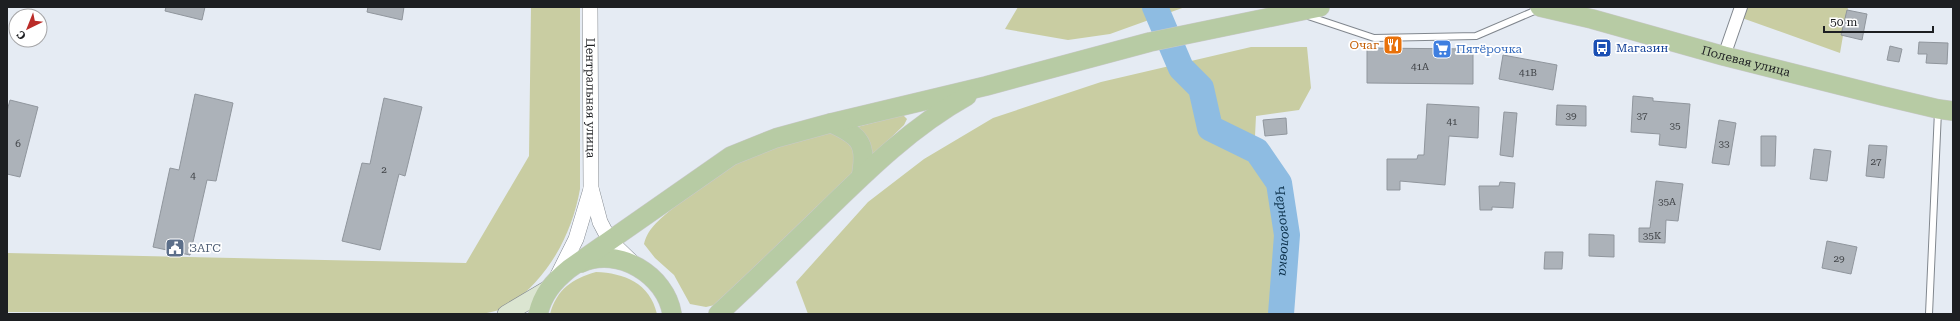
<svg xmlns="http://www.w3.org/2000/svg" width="1960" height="321" font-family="'Roboto Serif',serif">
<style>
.green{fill:#c9cda2}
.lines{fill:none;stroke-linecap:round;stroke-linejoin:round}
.river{stroke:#8ebce2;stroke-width:26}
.building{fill:#acb2b9;stroke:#90969d}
.service-casing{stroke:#81878e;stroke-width:8}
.minor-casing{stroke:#81878e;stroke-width:14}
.tertiary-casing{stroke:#81878e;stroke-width:16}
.secondary-casing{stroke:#81878e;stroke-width:18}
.primary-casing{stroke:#c9c9ca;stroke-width:20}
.service{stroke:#fff;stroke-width:6}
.minor{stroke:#fff;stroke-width:12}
.tertiary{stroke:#fff;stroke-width:15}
.secondary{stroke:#dbe5d1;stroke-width:17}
.primary{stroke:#b7cba4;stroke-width:19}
.labels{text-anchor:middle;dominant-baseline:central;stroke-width:3.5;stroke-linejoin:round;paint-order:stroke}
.number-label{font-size:10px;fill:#414448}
.food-label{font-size:12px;fill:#c56008;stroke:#fff;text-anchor:end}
.transit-label{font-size:12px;fill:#164399;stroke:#fff;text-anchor:start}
.shop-label{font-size:12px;fill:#366cbe;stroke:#fff;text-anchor:start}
.street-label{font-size:12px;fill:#1d1f22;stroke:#fff}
.service-label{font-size:12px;fill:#4e5e75;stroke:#fff;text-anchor:start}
.water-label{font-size:13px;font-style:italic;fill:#0b304a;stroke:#fff}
</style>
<rect width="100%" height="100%" fill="#e5ebf3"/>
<path class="green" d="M531 7H580V189C572 235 547 281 506 307 499 311 490 312 482 314L7 312V253L466 263 529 156Z
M1018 7H1185L1110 34 1068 40 1005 29Z
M1748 7H1848L1840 53 1742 18Z
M1251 47H1307L1311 88 1299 110 1256 116 1255 136 1269 152 1268 174 1277 233 1275 267 1269 314H808L796 282 868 202 924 159 993 118 1101 82Z
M903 115 907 119 904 125 872 156 857 127Z
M835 131C850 144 858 149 855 171L719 304 706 307 690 304 674 275 655 258 644 244C648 227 662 218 674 207 701 185 731 163 764 151 787 143 812 138 835 131Z
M596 272C624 273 650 283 657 314H550C557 289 572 279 596 272Z"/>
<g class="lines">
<path class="river" id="s1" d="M1155 7 1181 68 1201 88 1210 128 1257 151 1279 183 1287 235 1281 314"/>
</g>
<path class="building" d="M166 7H205L202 20 165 11Z
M368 7H404L402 20 367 12Z
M1847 10 1867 14 1862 40 1841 35Z
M1919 42 1948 43 1947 64 1926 63 1927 54H1918Z
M1890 46 1902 49 1899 62 1887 60Z
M1367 48 1473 49V84L1367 83Z
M1503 55 1557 65 1553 90 1499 79Z
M195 94 233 103 216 181 207 180 190 255 153 247 170 168 179 170Z
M1633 96 1653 98V101L1690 104 1686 148 1659 145 1660 134 1631 132Z
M384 98 422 107 405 176 399 174 380 250 342 241 362 163 370 164Z
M10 100 38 107 20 177 7 174V111Z
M1427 104 1479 107 1478 138 1449 136 1445 185 1400 181V190H1387V159H1417L1418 155H1424Z
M1557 105 1586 106V126L1556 125Z
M1504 112 1517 113 1513 157 1500 155Z
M1286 118 1287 134 1265 136 1263 120Z
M1719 120 1736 123 1729 165 1712 163Z
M1761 136H1776L1775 166H1761Z
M1869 145 1887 146 1884 178 1866 176Z
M1814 149 1831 151 1827 181 1810 179Z
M1656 181 1683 184 1678 221 1666 220 1665 243 1639 242V228H1650Z
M1500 182 1515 183 1513 208 1492 207V210H1480L1479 186H1499Z
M1589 234 1614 235V257L1589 256Z
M1827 241 1857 247 1851 274 1822 268Z
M1545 252H1563L1562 269H1544Z"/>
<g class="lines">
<g class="service-casing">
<path id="service" d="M1308 16 1374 38 1476 36 1539 9
M1929 314 1938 111"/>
</g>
<g class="minor-casing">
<path id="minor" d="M1724 56 1741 7"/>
</g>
<g class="tertiary-casing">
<g id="tertiary">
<path id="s2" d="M590 7 591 188 600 222 610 241 634 264"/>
<path d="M558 275 576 239 591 189"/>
</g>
</g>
<g class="secondary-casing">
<path id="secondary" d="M506 314 548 289"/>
</g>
<g class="primary-casing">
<g id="primary">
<path id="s3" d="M1540 7 1592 19 1724 56 1883 96 1938 109 1953 111"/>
<path d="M831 123C861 136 867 144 861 177"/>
<path d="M581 263C618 246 666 275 672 314"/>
<path d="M538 314C543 294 553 282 569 269L731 156 776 138 831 123 986 86 1150 42 1320 7"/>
<path d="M718 314C754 281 789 247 824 213 868 170 913 126 967 96"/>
</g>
</g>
<use href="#service" class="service"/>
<use href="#minor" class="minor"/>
<use href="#tertiary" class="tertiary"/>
<use href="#secondary" class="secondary"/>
<use href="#primary" class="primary"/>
</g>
<defs>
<g id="restaurant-square" transform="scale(1)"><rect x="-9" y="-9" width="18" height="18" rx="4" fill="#e8710a" stroke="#fff"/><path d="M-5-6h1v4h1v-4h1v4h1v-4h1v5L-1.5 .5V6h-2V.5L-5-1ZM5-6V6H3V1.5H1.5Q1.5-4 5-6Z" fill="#fff"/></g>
<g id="bus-square" transform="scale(1)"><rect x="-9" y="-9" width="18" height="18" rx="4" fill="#1a4fb4" stroke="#fff"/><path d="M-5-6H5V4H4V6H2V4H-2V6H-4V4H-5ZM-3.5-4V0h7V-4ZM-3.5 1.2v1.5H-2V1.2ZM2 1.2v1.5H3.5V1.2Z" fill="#fff"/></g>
<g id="supermarket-square" transform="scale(1)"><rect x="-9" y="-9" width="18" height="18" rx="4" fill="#3f7fe0" stroke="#fff"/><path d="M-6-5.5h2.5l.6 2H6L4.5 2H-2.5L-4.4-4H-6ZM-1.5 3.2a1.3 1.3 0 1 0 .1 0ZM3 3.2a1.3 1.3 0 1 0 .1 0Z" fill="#fff"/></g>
<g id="civic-square" transform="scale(1)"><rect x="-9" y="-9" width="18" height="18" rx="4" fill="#5c6f8a" stroke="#fff"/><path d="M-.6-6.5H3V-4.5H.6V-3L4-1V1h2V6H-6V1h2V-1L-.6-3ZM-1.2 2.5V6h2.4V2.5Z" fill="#fff"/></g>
</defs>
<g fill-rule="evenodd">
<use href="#restaurant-square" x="1393" y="45"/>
<use href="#bus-square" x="1602" y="48"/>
<use href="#supermarket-square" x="1442" y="49"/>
<use href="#civic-square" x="175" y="248"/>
</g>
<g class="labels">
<g class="number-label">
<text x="1420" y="66">41А</text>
<text x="1528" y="72">41В</text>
<text x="1571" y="115">39</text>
<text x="1642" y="115">37</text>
<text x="1452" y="121">41</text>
<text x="1675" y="125">35</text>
<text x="18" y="143">6</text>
<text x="1724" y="143">33</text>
<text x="1876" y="161">27</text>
<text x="384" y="169">2</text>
<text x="193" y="175">4</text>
<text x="1667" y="201">35А</text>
<text x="1652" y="235">35К</text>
<text x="1839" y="258">29</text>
</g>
<g class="food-label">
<text x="1379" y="45">Очаг</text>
</g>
<g class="transit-label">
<text x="1616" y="48">Магазин</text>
</g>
<g class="shop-label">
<text x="1456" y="49">Пятёрочка</text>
</g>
<g class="street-label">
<text stroke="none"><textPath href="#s3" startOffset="213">Полевая улица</textPath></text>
<text stroke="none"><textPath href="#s2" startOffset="91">Центральная улица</textPath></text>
</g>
<g class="service-label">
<text x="189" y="248">ЗАГС</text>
</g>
<g class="water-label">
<text stroke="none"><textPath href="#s1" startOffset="275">Черноголовка</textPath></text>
</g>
</g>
<rect width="1960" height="321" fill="none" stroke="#1d1f22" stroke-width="16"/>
<g transform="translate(28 28) rotate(223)"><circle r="19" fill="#ffffff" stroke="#a5a5a7"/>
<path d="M0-3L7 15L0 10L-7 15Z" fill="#ba2b28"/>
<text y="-6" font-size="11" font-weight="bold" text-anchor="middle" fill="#1d1f22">С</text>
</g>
<path d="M1824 26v6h109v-6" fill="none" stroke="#1d1f22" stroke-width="2"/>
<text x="1830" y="26" font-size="12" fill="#1d1f22" stroke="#ffffff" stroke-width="3" paint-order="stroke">50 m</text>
</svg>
